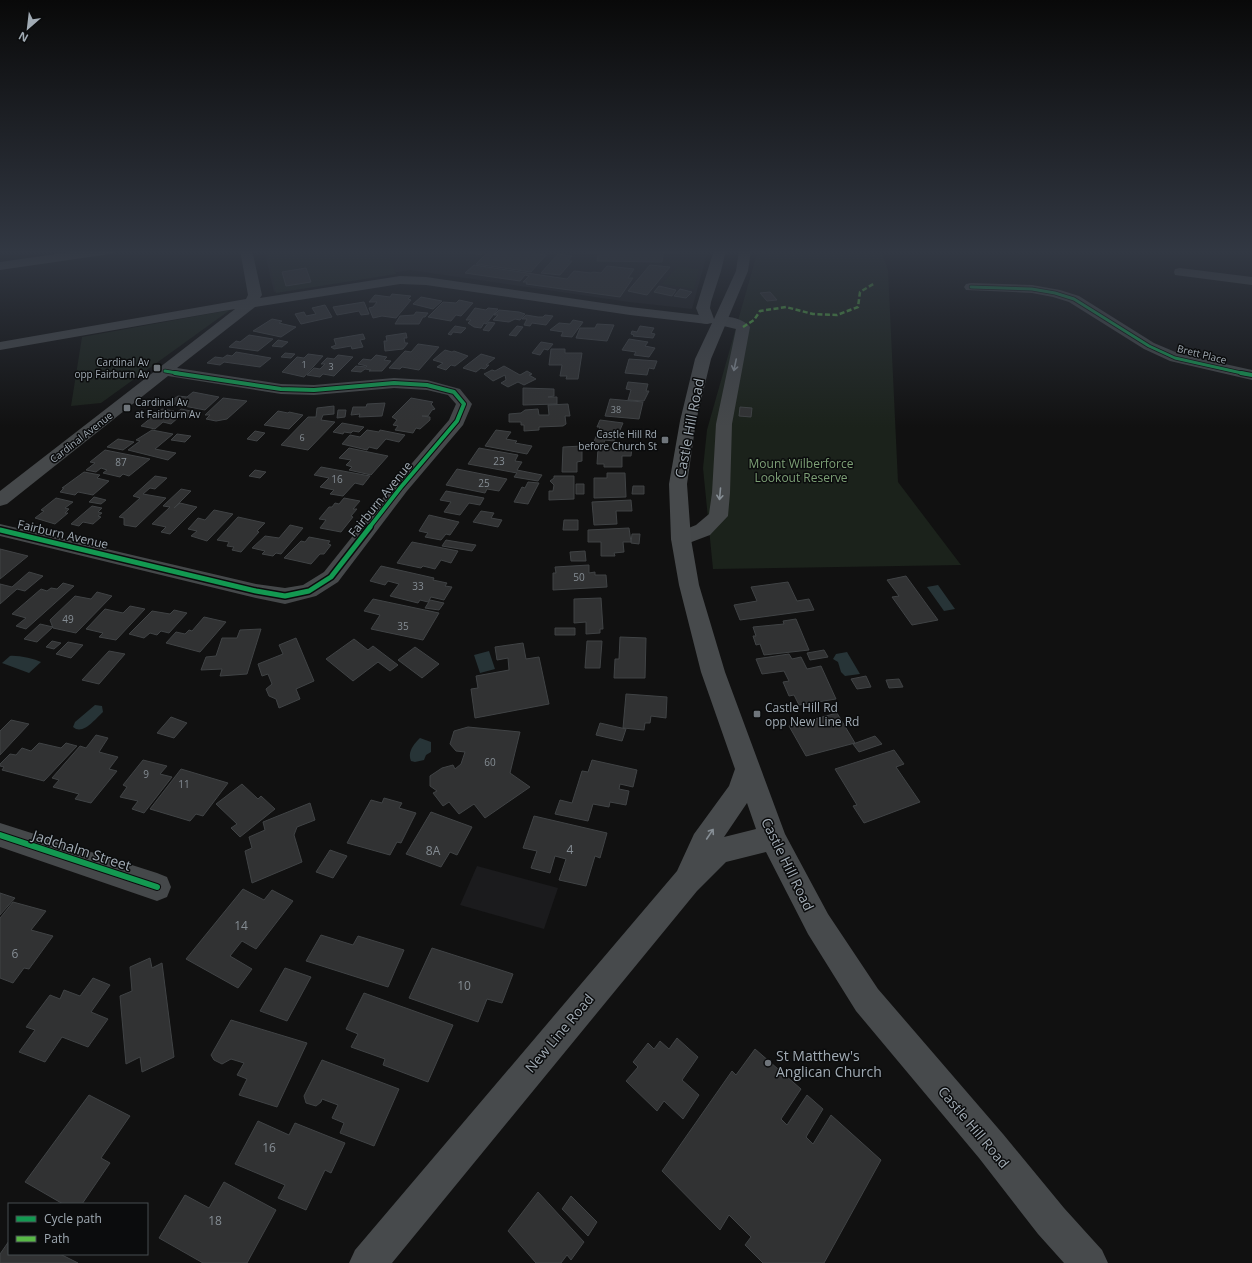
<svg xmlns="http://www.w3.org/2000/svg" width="1252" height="1263" font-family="'Open Sans',sans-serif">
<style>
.built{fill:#1b1b1d}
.green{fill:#1b221b}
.water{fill:#273437}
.building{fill:#313233;stroke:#404345}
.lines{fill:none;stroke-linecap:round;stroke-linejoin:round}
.minor{fill:#45484a;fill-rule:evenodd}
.major{fill:#474a4c;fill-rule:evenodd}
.highway{fill:#484a4c;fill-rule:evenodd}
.quiet{stroke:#58b947;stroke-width:2.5;stroke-dasharray:5 2.5;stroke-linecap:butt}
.cycleway-far3-casing{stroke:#0b0c0d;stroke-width:4.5}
.cycleway-far2-casing{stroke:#0b0c0d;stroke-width:6}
.cycleway-far1-casing{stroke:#0b0c0d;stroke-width:8}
.cycleway-casing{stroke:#0b0c0d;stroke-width:8}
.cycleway-far3{stroke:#139951;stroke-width:3}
.cycleway-far2{stroke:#139951;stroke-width:4}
.cycleway-far1{stroke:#139951;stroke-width:5}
.cycleway{stroke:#139951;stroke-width:6}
.oneway{stroke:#858d94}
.oneway2{stroke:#868e95}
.poi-dot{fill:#6f757b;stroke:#0b0c0d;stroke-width:1.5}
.labels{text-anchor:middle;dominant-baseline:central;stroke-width:3;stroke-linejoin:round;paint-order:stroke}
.far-number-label{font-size:9px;fill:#858d94}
.far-street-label{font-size:10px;fill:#a1abb4;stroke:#0b0c0d}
.far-poi-label{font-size:10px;fill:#a1abb4;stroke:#0b0c0d;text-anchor:end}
.number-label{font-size:10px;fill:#858d94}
.park-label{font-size:12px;fill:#7da076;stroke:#0b0c0d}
.street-label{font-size:12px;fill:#a1abb4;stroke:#0b0c0d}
.poi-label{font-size:12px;fill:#a1abb4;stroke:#0b0c0d;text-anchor:start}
.near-number-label{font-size:12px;fill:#858d94}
.near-street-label{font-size:14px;fill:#a1abb4;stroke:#0b0c0d}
.near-poi-label{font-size:14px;fill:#a1abb4;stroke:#0b0c0d;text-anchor:start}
</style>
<rect width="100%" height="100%" fill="#111"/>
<path class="built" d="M264 250H708L692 309 629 302 410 270 274 292Z
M477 866 558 888 544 929 460 905Z"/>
<path class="green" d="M267 250H408L388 254 396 274 276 293Z
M758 250H881L888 270 898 482 961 565 713 569 703 468 707 430Z
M678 266 699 269 694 289 662 284Z
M230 310 101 403 71 406 82 337Z"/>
<path class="water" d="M938 585 955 609 944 611 927 587Z
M489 651 495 669 480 673 474 655Z
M847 652 860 674 845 676 841 672 838 662 833 659 836 654Z
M10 656C17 655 35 659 41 662L29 673 2 663Z
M95 705 102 706 103 712C96 718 83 736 73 727L75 722Z
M420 738 431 742V752L426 755 424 760 415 762 411 761C407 752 414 744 420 738Z"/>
<path class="building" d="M473 250H486L481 255 470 253Z
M490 250H511L546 255 531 272 476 264Z
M586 250 663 254 662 262 597 261 598 255H608L609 254 585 253Z
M643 250H678V253L643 252Z
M558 254 572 256 568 261H572L560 275 541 273Z
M474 265 567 279 574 271 591 273 593 272 601 273 607 266 634 269 628 278H633L620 297 526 284 527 282H523L529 276 525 275 520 281 465 273Z
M650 265 670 267 647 295 628 291Z
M306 268 311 282 286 286 282 272Z
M659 286 676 290 672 296 654 292Z
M680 289 692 292 686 298 674 296Z
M770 292 777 300 767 301 760 293Z
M392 294 411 296 408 299 411 300 396 318 382 316 373 318 369 308 373 307 377 302H369L375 295 390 297Z
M421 297 442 301 433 309 413 304Z
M459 300 473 303 461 316 456 315 451 321 428 317 443 302 456 303Z
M364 302 369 314 361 315 359 311 337 315 333 307Z
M325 305 332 317 301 324 295 314 304 312 306 316 316 314 312 308Z
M475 308 486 310 488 308 498 309 486 324 484 323 481 328 474 327 468 323 471 320H466Z
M499 310 519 312 525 314 520 320 515 319 509 322 493 320 498 315H494Z
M416 312 428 313 425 317H423L419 324H395L400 316 414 315Z
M526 315 538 317H543L545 315 553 316 546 325 532 323 530 326 524 325 527 319H522Z
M272 319 282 321 279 323 296 327 281 337 253 331Z
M573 320 583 322 572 337 561 336 563 332 550 330 559 323 570 324Z
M489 322 495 323 489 331 483 330Z
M597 324 614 325 607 341 576 338 580 328H595Z
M455 326 466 328 461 333 453 332 451 335 448 334Z
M517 326 523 327 516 336 509 335Z
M640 326 654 328 651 333 655 334 653 338 633 336 634 335 631 334 632 331 637 332Z
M406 333 407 338H404L405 343H408L403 349 385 351 384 341H387L386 336Z
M363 334 365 339 360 340 363 347 352 349 351 346 334 349 331 347 336 345 334 339Z
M249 335 273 339 258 351 229 347 236 341 240 342Z
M629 339 648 342 645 346 655 348 649 357 634 355 636 352 622 350Z
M278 340 288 342 282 347 272 346Z
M541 342 553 344 548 350 544 349 540 355 532 353Z
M418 344 439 347 419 370 402 367 400 369 389 368 405 351 411 352Z
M551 349H565V353H582L578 379H566L567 376H560L562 365H549Z
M445 350 452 352 454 351 468 356 455 366 451 365 446 370 437 367 443 363 433 360Z
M236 352 271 358 260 367 224 362 220 365 207 363 215 357 223 358 227 355 232 356Z
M285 353 295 354 291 358 281 357Z
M308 354 323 356 304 377 282 372 297 357 304 358Z
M481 354 495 358 486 365H489L485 369 481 368 476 372 463 368Z
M338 355 353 357 334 376 323 374 320 377 307 375 314 368 320 369 325 364H321L327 358 334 359Z
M376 355 387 357 384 360 391 361 382 371H369L371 370 365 369 361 372 351 371 356 366 366 367 367 366 358 364 363 359 371 360Z
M629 359 657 361 654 369 649 368 647 375 625 373Z
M504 366 520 375 527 371 532 374 529 375 536 379 524 385 518 382 508 387 501 383 506 380 505 375 493 381 484 374 492 370 495 371Z
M628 382 648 384 646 391H649L644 401 628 400 631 390 626 389Z
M523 388 554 389V396L548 397H557V404L523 405Z
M193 392 219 397 205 410 168 403 178 396 187 397Z
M223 398 247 401 227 419 216 421 206 419 210 415H205Z
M411 398 433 402 431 404 435 409 432 410 428 416H422L430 417V420L420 429 416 428 413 433 395 430 398 426 393 425 397 420 392 417Z
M610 399 643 402 639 419 605 416Z
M385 403 382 416 359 417 360 414 351 415 353 407H366L367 404Z
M568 404 570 416H565L566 424 563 426 539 427V430L524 431V425H521V422H509V414L521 413 525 410 538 409 539 415H549L548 405Z
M334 406V414L323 415 321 420 335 422 308 450 281 445 308 417H316L317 408Z
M740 407 752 408 751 417 739 416Z
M162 409 174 411 172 413 175 414 181 409 196 412 189 418 180 416 171 424 163 422 155 429 141 426 152 417H150Z
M338 410H346L345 417 337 418Z
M278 411 288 413 289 412 303 415 289 429 264 425Z
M600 420 623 423 620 430H618L614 441 605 440 603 445 593 444 600 427H597Z
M342 423 364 427 359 432 353 431 351 433 344 432 343 434 333 432Z
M152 430 173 434 155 449 176 453 168 460 128 450 140 441 136 440Z
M367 430 379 432 380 430 405 435 399 442 386 439 377 449 369 447 367 450 342 444 350 435 360 437Z
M496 430 511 432 506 439 517 441 515 443 532 446 527 454 485 446Z
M255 431 265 433 257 441 247 439Z
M177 434 191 436 185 442 171 440Z
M118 439 134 442 123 450 107 447Z
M582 446V461L577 462V472H562L563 447Z
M349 448 388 456 371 475 349 470 352 467 346 465 351 460 339 458Z
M479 448 518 455 515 461 522 462 517 470 542 475 538 481 514 477 517 473 468 464Z
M598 448H632L631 456H622V467H604V464H597Z
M105 450 150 459 129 476 123 474 120 477 103 473 107 470 101 468 96 472 86 470 95 463 90 462Z
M321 467 370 476 363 485 355 483 343 496 330 494 334 490 320 487 329 478 314 475Z
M457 469 507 479 499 491 487 489 485 493 446 485Z
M255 470 266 472 260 478 249 476Z
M84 472 100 475 97 478 109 481 93 495 78 492 75 495 60 492 64 488H62Z
M607 473H625L626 497 594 498V478H607Z
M155 476 167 478 155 489 150 488 143 494 166 498 136 527 124 525V518L119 517 140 498 133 496Z
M554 476H574V499L549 500V491H553L554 485 550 481 554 478Z
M528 482 539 483 528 504 514 502 522 487 525 488Z
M576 484H584V494H576Z
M633 486H644V494H632Z
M181 489 191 491 174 508 180 503 197 507 170 534 161 532 166 527 152 524 170 507 163 506Z
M446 491 484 498 480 505 469 503 460 515 444 512 451 502 440 500Z
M94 497 106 500 101 504 89 502Z
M56 498 73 502 65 508 69 509 65 513H68L55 524 35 518 44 511 41 510Z
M344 498 360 501 353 509H357L351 516 353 517 341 532 320 528 326 520 319 519 329 507H332L335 503 339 504Z
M631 500 632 511H616L617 524 594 525 592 502Z
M92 506 102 508 98 512 102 513 98 516 101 517 93 524 83 522 79 526 71 524Z
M214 510 233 514 207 541 191 536 197 531 188 529 198 518 205 520Z
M481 511 494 513 491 518 502 520 498 527 473 522Z
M429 515 459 522 450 535 446 534 441 540 425 537 428 533 419 531Z
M238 517 265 523 257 531 259 532 241 552 232 550 234 547 227 546 229 542 217 540Z
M564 520H578V530H563Z
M290 525 303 528 281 554 276 553 273 556 262 554 265 551 252 548 265 536 279 538Z
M629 528 631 542H623L624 552 614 553 615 556H601V542H588V530Z
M632 534H640L639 544 631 543Z
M309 537 330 541 328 544 331 545 324 554H320L311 564 284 558 301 541 305 542Z
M446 540 476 545 472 551 442 546Z
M412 542 458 551 451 563 441 560 435 569 423 566 421 568 397 563Z
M0 549 28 556 0 579Z
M585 551 586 561H571L570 552Z
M589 565V573L595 572V575H606L607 587 553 590V573H556L555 567Z
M381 566 434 578 433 580 447 583 445 586 452 587 444 600 431 597 428 602 420 600 418 603 390 596 399 584 388 581 385 585 370 581Z
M29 572 43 576 25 591 17 589 0 604V584L12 587Z
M906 576 938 620 912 625 892 597 899 596 887 580Z
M788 582 797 601 809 599 814 610 740 620 734 605 757 601 751 587Z
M63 583 74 586 26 629 16 626 26 618 12 614 41 589 47 591 51 588 57 589Z
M97 592 112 596 76 633 53 628 50 620 75 596 91 599Z
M601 598 603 629H600V633L586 634V622L574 623V599Z
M373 599 439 613 423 640 371 629 380 615 364 611Z
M430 600 444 603 439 610 425 608Z
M130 606 145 609 116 640 99 637 103 633 86 629 105 609 123 613Z
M174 610 187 613 169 633 161 631 157 635 150 633 144 638 129 634 152 611 170 614Z
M204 617 226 622 200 652 166 643 176 632 185 634 189 630 192 631Z
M796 619 809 650 764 655 760 644 756 645 753 636H756L753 627 784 624 783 621Z
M40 624 53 627 37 642 24 639Z
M555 628H575V635H555Z
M261 629 247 674 220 676 222 669 201 670 206 657 216 656 222 638H237L240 630Z
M620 637 646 638 645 678H614L615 659H619Z
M296 638 314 681 296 689 300 699 279 708 276 699 269 696 266 689 272 684 268 674 262 676 258 664 283 654 279 645Z
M354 639 368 650 373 646 398 665 390 671 378 662 353 681 326 659Z
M52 641 61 643 54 649 46 647Z
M587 641H602L600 668H585Z
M68 642 83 645 71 658 56 654Z
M523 643 526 659 539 657 549 704 475 718 471 689 478 688 476 676 509 670 508 658 497 660 495 647Z
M415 647 439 664 422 678 398 660Z
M824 650 828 657 810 660 807 653Z
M109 651 125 654 99 684 82 680Z
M789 654 792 659 801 657 807 669 821 666 836 699 799 705 794 695 789 696 783 682 789 681 784 671 762 674 756 659Z
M866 676 871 687 857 689 851 679Z
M899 679 903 687 889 688 886 680Z
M626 694 667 697 666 718 651 716 650 723H645L644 730 623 728Z
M837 713 855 743 806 756 789 726Z
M171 717 187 723 174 738 157 733Z
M11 720 29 724 0 755V731Z
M600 723 626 729 622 741 596 735Z
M468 727 520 732 510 773 530 787 485 818 474 804 459 814 449 802 443 806 433 793 437 791 430 786V776L442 768 453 765 455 769 461 764 465 752 456 751 450 744 454 731Z
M96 735 108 738 99 752 118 757 109 769 117 771 91 803 75 799 79 794 53 787 59 780 52 778 80 746 86 748Z
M875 736 882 744 859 752 853 744Z
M39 743 61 748 66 743 77 746 44 781 2 770 4 767 0 766V764L10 754 16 755 22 748 31 751Z
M894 750 904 764 896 767 920 802 864 823 853 806 857 805 835 769Z
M143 760 167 766 160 774 172 777 144 813 132 809 138 801 120 797 127 787 123 785Z
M592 760 637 770 633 787 620 784 619 789 629 791 626 805 610 802 609 807 593 804 588 821 555 814 560 800 572 803 582 771 588 772Z
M181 769 228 783 203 816 196 814 190 821 150 809Z
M242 784 258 799 261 796 275 809 240 837 231 828 237 824 216 804Z
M384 798 402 803 399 808 416 813 401 843 397 842 390 855 347 843 371 800 382 803Z
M310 803 315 820 297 827 294 835 302 862 252 883 245 851 252 848 249 837 265 830 263 822Z
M431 812 472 827 457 855 450 852 441 867 406 854Z
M534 816 607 833 600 858 595 856 586 886 559 880 566 859 555 856 550 873 531 868 537 851 523 848Z
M330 850 347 856 333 878 316 872Z
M243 889 264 900 272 890 293 901 256 949 242 941 230 956 252 969 238 988 186 959Z
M0 893 15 898 0 915Z
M13 902 46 911 31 930 53 936 29 969 24 968 13 983 0 978V918Z
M321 935 353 945 358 936 404 950 388 987 306 961Z
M432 948 513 974 502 1003 487 999 478 1022 409 998Z
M150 958 152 968 162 963 174 1057 142 1072 140 1057 126 1064 120 996 132 991 130 967Z
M285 968 311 977 287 1021 260 1011Z
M93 978 110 985 91 1012 108 1019 88 1047 62 1037 45 1062 19 1052 35 1030 26 1027 50 995 60 999 64 990 80 996Z
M364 993 453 1025 428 1082 383 1065 385 1059 351 1047 358 1034 346 1029Z
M231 1020 307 1043 277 1107 239 1095 247 1079 237 1075 244 1063 231 1059 222 1064 214 1060 211 1055Z
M677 1038 698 1057 682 1080 699 1095 683 1119 664 1101 657 1111 626 1081 638 1067 633 1062 648 1043 654 1049 660 1041 669 1049Z
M755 1049 801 1089 781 1119 787 1125 807 1095 823 1109 806 1137 813 1144 831 1115 881 1160 824 1263H763L745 1245 751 1237 729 1215 720 1230 662 1171 732 1071 736 1075Z
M322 1060 399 1089 374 1146 340 1133 344 1123 332 1118 338 1105 322 1099 321 1102 316 1106 306 1103 304 1096Z
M89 1095 130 1116 101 1158 110 1163 82 1204H63L25 1182Z
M258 1121 289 1135 295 1123 345 1143 331 1173 325 1170 306 1210 278 1198 285 1185 235 1164Z
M224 1182 276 1210 247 1263H203L159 1238 185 1195 209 1208Z
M538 1192 584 1242 571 1260 567 1255 561 1263H536L508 1231Z
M571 1196 597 1222 588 1236 562 1209Z
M9 1241V1254H60L78 1263H0V1254Z"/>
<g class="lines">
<path class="minor" d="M240 250H252L262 295 260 298 400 276 426 277 630 307 707 316 712 317 714 320C722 313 744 318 750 327L732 424 730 493 728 516 710 535 681 546 674 544 671 539 674 534 696 525 709 514 712 493 716 424 736 329 715 324 713 321 707 324 630 315 426 285 400 284 255 307 177 368 281 384 314 385 394 378 427 380 460 389 472 404 463 425 407 491 338 582 316 596 285 604 256 598 0 536V524L256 584 285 588 303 585 324 572 395 483 449 420 456 404 448 395 427 390 394 388 314 395 281 394 168 376 7 504 0 506V491L235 309 0 350V342L246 299 248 295Z
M1180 268 1252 277V285L1175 275 1174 272 1175 269Z
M971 283 1032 285 1060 290 1079 296 1154 343 1180 354 1252 370V380L1170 361 1144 349 1069 302 1053 297 1032 293 966 290 964 287 966 284Z
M0 823 157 873 167 877 171 887 167 897 157 901 0 847Z"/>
<path class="major" d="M714 250H726L721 271 711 302 710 308 714 319 736 271 739 250H751L748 271 711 359 696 421 687 484 691 539 699 585 725 672 785 834 828 914 878 989 1003 1134 1064 1208 1102 1250 1108 1263H1064L1038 1234 979 1158 856 1011 808 934 766 852 726 862 697 891 392 1263H349L355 1250 677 871 694 834 729 786 735 769 701 672 679 585 671 539 669 484 680 421 695 359 712 323 707 324 702 323 696 308ZM747 803 756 829 724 837Z"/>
<path class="highway" d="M84 250H116L114 253 110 254 0 270V262Z"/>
<path class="quiet" d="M743 327 754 320 760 311 786 307 813 314 837 315 858 307 860 292 875 283"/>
<g class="cycleway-far3-casing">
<path id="cycleway-far3" d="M971 287 1032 289 1055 293 1074 299 1149 346 1175 358 1246 374
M165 371 182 374"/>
</g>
<g class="cycleway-far2-casing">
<path id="cycleway-far2" d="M175 373 281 389 314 390 394 383 427 385 454 392 464 404 457 421 401 487 369 528
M1241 373 1252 375"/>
</g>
<g class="cycleway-far1-casing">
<path id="cycleway-far1" d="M0 530 256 591 285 596 309 591 331 577 370 527"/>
</g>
<g class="cycleway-casing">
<path id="cycleway" d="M0 835 157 887"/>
</g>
<use href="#cycleway-far3" class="cycleway-far3"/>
<use href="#cycleway-far2" class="cycleway-far2"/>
<use href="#cycleway-far1" class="cycleway-far1"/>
<use href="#cycleway" class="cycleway"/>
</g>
<defs><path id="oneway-shaft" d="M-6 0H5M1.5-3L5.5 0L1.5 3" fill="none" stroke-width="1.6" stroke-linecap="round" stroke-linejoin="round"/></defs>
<g class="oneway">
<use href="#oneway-shaft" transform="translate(735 365) rotate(102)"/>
<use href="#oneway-shaft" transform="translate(720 494) rotate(95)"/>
</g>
<use class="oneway2" href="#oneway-shaft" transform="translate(710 834) rotate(-56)"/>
<linearGradient id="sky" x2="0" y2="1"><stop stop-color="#090909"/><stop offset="0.59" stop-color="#323843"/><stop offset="1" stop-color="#323843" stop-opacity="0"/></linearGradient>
<rect width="1252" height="427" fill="url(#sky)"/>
<g class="poi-dot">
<rect x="153" y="364" width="8" height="8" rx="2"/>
<rect x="123" y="404" width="8" height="8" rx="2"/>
<rect x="661" y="436" width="8" height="8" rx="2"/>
<rect x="753" y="710" width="8" height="8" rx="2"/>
<circle cx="768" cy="1063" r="4"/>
</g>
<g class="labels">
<g class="far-number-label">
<text x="304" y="364">1</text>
<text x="331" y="366">3</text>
<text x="616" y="409">38</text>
<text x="302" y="437">6</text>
</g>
<g class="far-street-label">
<text transform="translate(1202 354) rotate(14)">Brett Place</text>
<text transform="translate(81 437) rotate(-38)">Cardinal Avenue</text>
</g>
<g class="far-poi-label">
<text x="149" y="362">Cardinal Av<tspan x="149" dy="12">opp Fairburn Av</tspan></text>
<text x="135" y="402" text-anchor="start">Cardinal Av<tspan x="135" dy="12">at Fairburn Av</tspan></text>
<text x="657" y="434">Castle Hill Rd<tspan x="657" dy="12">before Church St</tspan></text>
</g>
<g class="number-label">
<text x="499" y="461">23</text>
<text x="121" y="462">87</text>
<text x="337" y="479">16</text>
<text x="484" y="483">25</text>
<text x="579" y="577">50</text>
<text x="418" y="586">33</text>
<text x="68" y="619">49</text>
<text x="403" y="626">35</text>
<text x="490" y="762">60</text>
<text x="146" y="774">9</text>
<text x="184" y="784">11</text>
</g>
<g class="park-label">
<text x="801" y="463">Mount Wilberforce<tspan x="801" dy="14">Lookout Reserve</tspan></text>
</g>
<g class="street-label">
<text transform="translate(380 499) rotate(-51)">Fairburn Avenue</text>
<text transform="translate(63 534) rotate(13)">Fairburn Avenue</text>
</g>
<g class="poi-label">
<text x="765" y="707">Castle Hill Rd<tspan x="765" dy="14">opp New Line Rd</tspan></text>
</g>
<g class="near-number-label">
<text x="570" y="849">4</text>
<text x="433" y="850">8A</text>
<text x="241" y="925">14</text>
<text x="15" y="953">6</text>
<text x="464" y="985">10</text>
<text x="269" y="1147">16</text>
<text x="215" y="1220">18</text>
</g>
<g class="near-street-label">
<text transform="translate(689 428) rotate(-79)">Castle Hill Road</text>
<text transform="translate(82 850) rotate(18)">Jadchalm Street</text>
<text transform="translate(788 864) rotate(64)">Castle Hill Road</text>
<text transform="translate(559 1033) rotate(-50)">New Line Road</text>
<text transform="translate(974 1127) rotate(50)">Castle Hill Road</text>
</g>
<g class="near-poi-label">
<text x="776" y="1055">St Matthew's<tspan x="776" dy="16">Anglican Church</tspan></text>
</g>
</g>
<rect x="8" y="1203" width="140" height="52" fill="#0b0c0d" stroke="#474c50"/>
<rect x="16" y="1216" width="20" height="6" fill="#139951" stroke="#474c50"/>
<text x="44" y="1223" font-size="12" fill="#a1abb4">Cycle path</text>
<rect x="16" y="1236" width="20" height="6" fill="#58b947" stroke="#474c50"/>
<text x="44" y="1243" font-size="12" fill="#a1abb4">Path</text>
<g transform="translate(28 28) rotate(208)" stroke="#0b0c0d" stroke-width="3" paint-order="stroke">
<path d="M0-3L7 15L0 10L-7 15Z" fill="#a1abb4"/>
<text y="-6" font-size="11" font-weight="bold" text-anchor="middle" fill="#a1abb4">N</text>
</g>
</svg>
